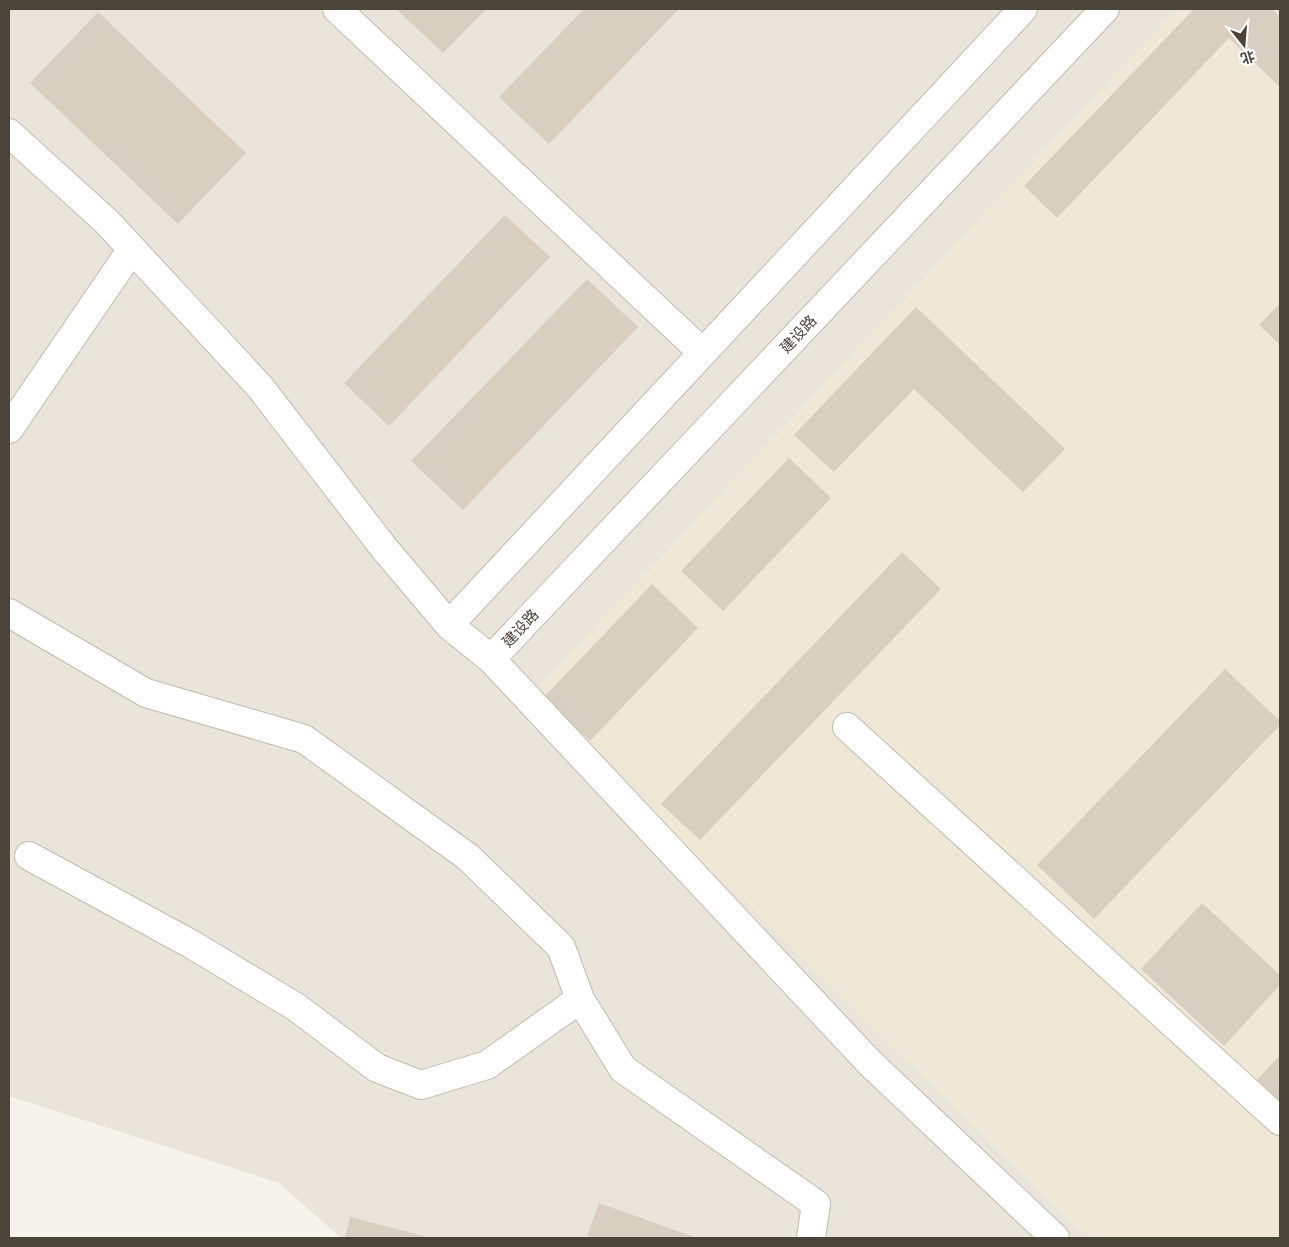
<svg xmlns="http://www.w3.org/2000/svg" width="1289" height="1247" font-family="Helvetica,'Noto Sans SC',sans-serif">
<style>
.residential{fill:#eae5da}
.education{fill:#efe8d6}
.building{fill:#d8cfc1}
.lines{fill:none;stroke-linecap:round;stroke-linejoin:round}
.minor-casing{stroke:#c2bbae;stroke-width:30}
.minor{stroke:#fff;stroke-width:28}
.labels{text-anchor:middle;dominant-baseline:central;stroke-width:4;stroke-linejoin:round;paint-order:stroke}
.street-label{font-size:15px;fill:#4b4439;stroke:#fff}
</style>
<rect width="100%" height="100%" fill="#f6f3ec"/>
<path class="residential" d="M9 9H1280V1238H341L279 1183 9 1096Z"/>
<path class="education" d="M1177 9H1280V1238H1088L532 694Z"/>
<path class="building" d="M396 9H486L443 53Z
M584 9H679L549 144 499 97Z
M1194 9H1272L1280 17V87L1229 38 1057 218 1024 186Z
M98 12 246 153 178 224 30 83Z
M505 215 550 257 389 426 344 383Z
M587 279 638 327 463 510 411 461Z
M1280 303V345L1259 325Z
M916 307 1065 449 1023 492 914 389 834 472 794 435Z
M789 458 831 498 723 611 681 571Z
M902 552 941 589 700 840 661 804Z
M652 584 698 628 590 741 544 697Z
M1225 669 1280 721V725L1094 919 1037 865Z
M1202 903 1280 975V985L1224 1046 1141 969Z
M1280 1055V1112L1252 1086Z
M599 1203 697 1238H593L587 1236Z
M350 1217 431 1238H345Z"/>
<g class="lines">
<g class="minor-casing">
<path id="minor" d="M337 9 702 352
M9 133 107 222 260 387 384 548 449 625 491 659 869 1062 1055 1238
M9 429 132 249
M9 613 146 693 304 739 468 857 561 947 580 999 623 1069 816 1204 811 1238
M449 625 1023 9
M491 659 1105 9
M847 727 1280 1121
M29 856 191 944 296 1007 377 1068 421 1085 487 1065 580 999"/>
</g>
<use href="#minor" class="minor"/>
</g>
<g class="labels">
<g class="street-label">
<text transform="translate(798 334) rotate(-47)">建设路</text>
<text transform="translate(520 628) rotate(-47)">建设路</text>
</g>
</g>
<rect width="1289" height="1247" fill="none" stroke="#4b4439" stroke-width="20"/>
<g transform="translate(1244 45) rotate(163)" stroke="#ffffff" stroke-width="4" paint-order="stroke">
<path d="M0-4L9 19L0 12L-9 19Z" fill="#4b4439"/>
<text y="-8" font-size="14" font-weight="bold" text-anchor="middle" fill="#4b4439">北</text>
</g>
</svg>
